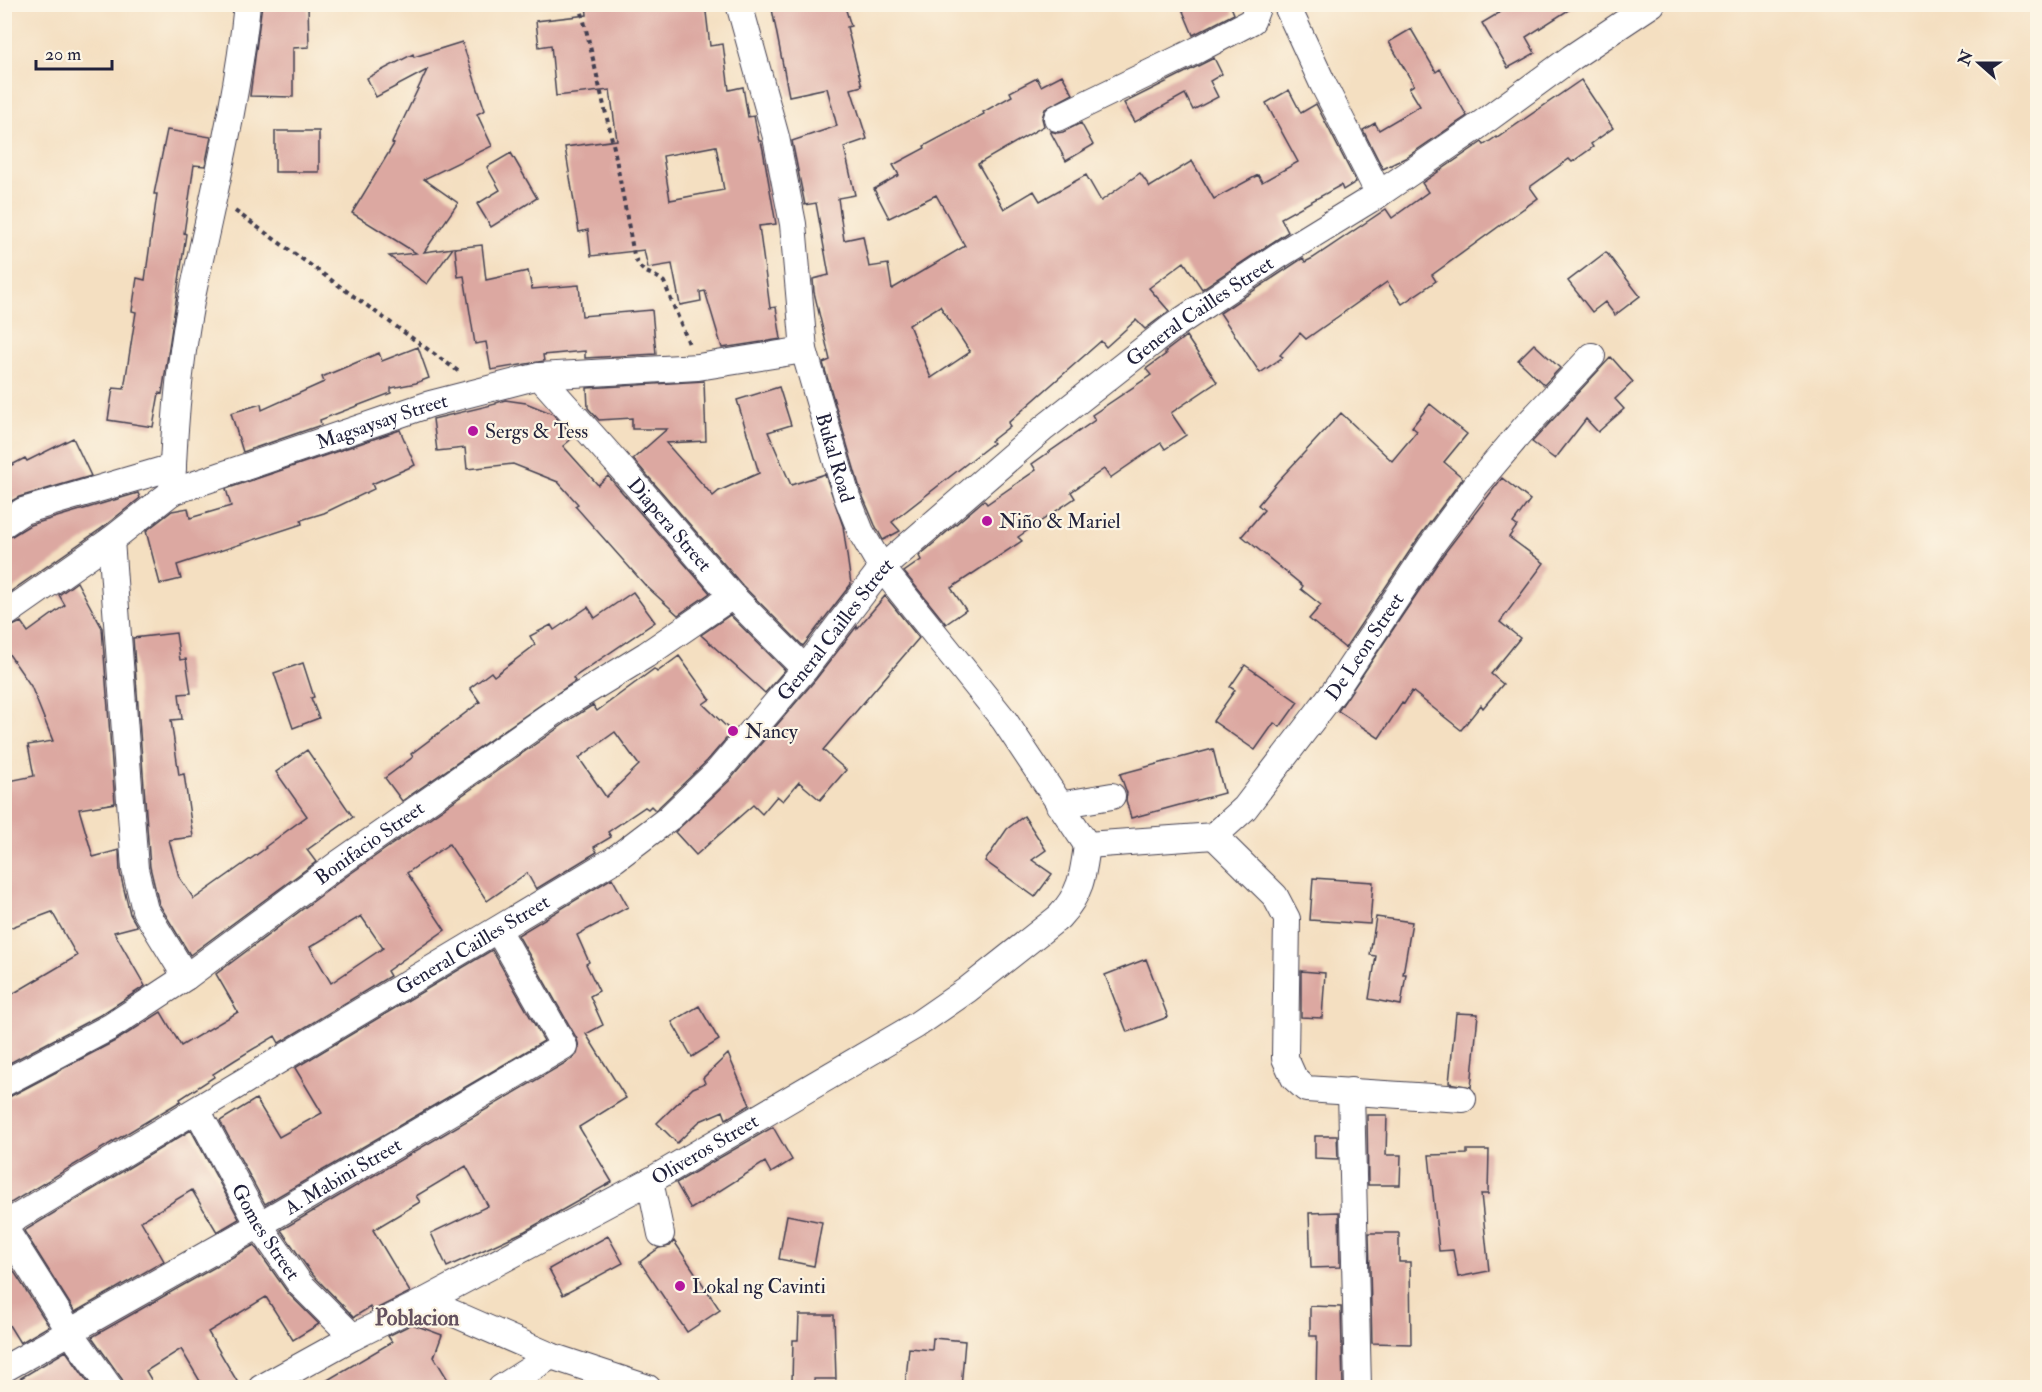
<svg xmlns="http://www.w3.org/2000/svg" width="2042" height="1392" font-family="'IM FELL Double Pica',serif">
<style>
.building{fill:#dca8a1;fill-rule:evenodd}
.lines{fill:none;stroke-linecap:round;stroke-linejoin:round}
.minor-casing{stroke:#423e4f;stroke-width:28}
.path{stroke:#423e4f;stroke-width:4;stroke-dasharray:4.5 4.5;stroke-linecap:butt}
.minor{stroke:#fff;stroke-width:26}
.poi-dot{fill:#b5179e;stroke:#fcf5e5;stroke-width:2}
.labels{text-anchor:middle;dominant-baseline:central;stroke-width:4.5;stroke-linejoin:round;paint-order:stroke}
.street-label{font-size:20px;fill:#22223b;stroke:#fcf5e5}
.poi-label{font-size:20px;fill:#22223b;stroke:#fcf5e5;text-anchor:start}
.quarter-label{font-size:22px;font-weight:bold;fill:#63515f;stroke:#fcf5e5}
</style>
<rect width="100%" height="100%" fill="#fcf5e5"/>
<filter id="ink" filterUnits="userSpaceOnUse"><feTurbulence type="fractalNoise" baseFrequency=".0167" numOctaves="2"/><feDisplacementMap in="SourceGraphic" scale="12" xChannelSelector="R" yChannelSelector="G"/><feConvolveMatrix kernelMatrix="1 2 1 2 8 2 1 2 1" color-interpolation-filters="sRGB"/></filter>
<filter id="wash" filterUnits="userSpaceOnUse"><feTurbulence type="fractalNoise" baseFrequency=".008" numOctaves="4" result="noise"/><feDisplacementMap in="SourceGraphic" scale="24" xChannelSelector="R" yChannelSelector="G"/><feGaussianBlur stdDeviation="1.35" result="paint"/><feColorMatrix in="noise" values="0 0 0 0 0 0 0 0 0 0 0 0 0 0 0 0 0 1.4 0 .05"/><feComposite in="paint" operator="in"/></filter>
<g filter="url(#wash)">
<rect width="100%" height="100%" fill="#f4dfc1"/>
<g id="blocks">
<path class="building" d="M262 4H308L309 47 293 48V97L250 96Z
M586 4H705L710 46 723 44 729 90 743 87 748 117 754 116 759 141H761L763 150 776 224 759 226 770 308 776 307 781 339 722 348 705 291 700 292 701 301 680 305 672 264 648 268 644 250 591 256 588 230 579 232 565 147 617 140 610 90 556 96 551 45 539 47 536 21 587 15ZM716 146 724 190 670 200 663 156Z
M771 4H844L851 26 847 27 862 86 851 89 867 139 844 147 855 195 838 198 844 240 863 236 869 267 888 264 892 289 965 246 936 195 889 218 874 189 899 175 893 165 925 148 924 146 984 114 983 112 1012 96 1010 92 1037 78 1041 86 1062 75 1073 94 1045 109 1042 118 1044 126 978 164 1004 209 1034 191 1040 201 1086 175 1101 201 1140 173 1150 187 1192 161 1214 199 1258 175 1262 182 1298 162 1266 103 1289 90 1301 113 1316 104 1356 182 1343 190 1341 185 1281 218 1288 232 1202 289 1184 262 1149 288 1169 311 1145 329 1136 320 1106 347 1101 341 1008 423 1010 426 991 441 993 443 892 522 900 531 883 540 875 525 861 492 823 363 830 360 814 292 813 279 829 275 816 203 805 205 792 141 837 126 827 88 789 96ZM940 306 970 352 931 378 909 325Z
M1180 4H1230L1234 14 1193 35Z
M1514 4H1578L1526 37 1535 53 1508 68 1482 23Z
M1411 29 1436 72 1440 69 1467 116 1405 158 1383 169 1363 130 1375 123 1379 130 1420 106 1409 88 1414 85 1389 42Z
M462 42 485 110 477 114 492 146 424 179 458 203 424 252 453 248 427 284 389 256 416 253 352 213 394 144 392 143 427 70 376 97 367 78 413 54 414 57Z
M1214 58 1222 74 1210 81 1218 97 1193 110 1185 94 1135 122 1124 103Z
M1581 80 1613 128 1591 144 1593 147 1572 162 1569 159 1530 187 1538 198 1432 275 1436 281 1402 304 1387 282 1306 339 1300 333 1280 355 1283 357 1260 373 1220 313 1303 258 1305 262 1313 258 1386 209 1392 218 1428 192 1422 183 1482 142 1484 145 1496 137 1497 138Z
M1081 123 1093 145 1066 161 1050 131 1057 133 1063 132Z
M167 130 211 137 205 166 194 165 184 233 186 234 162 394 159 393 153 427 108 420 113 388 124 389 136 312 132 311 137 278 145 280 157 194H154Z
M275 131H319V172H275Z
M511 153 537 198 491 227 477 204 500 190 487 167Z
M482 245 486 280 528 271 532 289 579 285 582 316 652 310 656 354 585 358V351L543 355 544 361 491 370 486 342 475 344 464 276 458 277 455 248Z
M1606 252 1640 296 1615 315 1605 302 1592 312 1568 281Z
M1186 336 1217 382 1171 413 1186 435 1165 449 1161 443 1110 478 1104 469 1071 492 1075 498 1018 537 1022 541 951 588 966 610 946 624 904 572 921 560 919 556 984 500 987 504 1036 470 1032 464 1095 420 1092 415 1151 375 1146 369 1166 354 1165 352Z
M1534 344 1560 368 1544 385 1518 360Z
M418 347 429 378 416 383 391 388V393L320 420 321 425 243 452 231 413 261 404 262 410 324 382 322 377 379 353 382 361Z
M1611 357 1633 382 1615 399 1624 409 1598 432 1586 419 1555 459 1532 442Z
M704 381 706 441 666 443 713 496 719 491 759 473 737 400 779 387 791 425 768 432 791 485 825 474 843 526 851 584 803 646 743 586 633 459 667 429H632V418L599 420 588 408 587 388Z
M505 400 526 403 553 414 574 437 563 446 598 485 608 476 710 593 678 615 645 585 575 506 578 504 558 482 513 464 467 469 465 448 437 451 433 419 496 404V403Z
M1430 404 1467 434 1444 462 1463 478 1419 537 1345 648 1309 619 1321 605 1301 589 1303 586 1242 536 1264 510 1258 505 1277 482 1341 413 1392 461 1417 431 1412 427Z
M400 430 415 465 372 484 374 489 324 513 301 520 302 524 177 565 181 579 160 584 146 531 172 511 188 508 190 518 231 506 226 489Z
M73 438 91 476 19 497 4 505V469L25 458 27 461Z
M1502 478 1530 500 1513 523 1517 526 1509 537 1544 563 1500 622 1520 638 1491 674 1503 684 1483 708 1481 705 1461 730 1412 691 1404 704 1402 703 1379 738 1338 711 1443 555Z
M138 493 140 498 102 528 4 596V539L12 536 30 525Z
M77 582 102 628 115 803 79 809 93 857 119 850 120 873 130 914 137 926 114 932 145 986 102 1014 4 1066V999L77 956 52 912 4 930V782L34 776 28 745 53 741 31 686 4 647V630L21 622 28 632 65 605 59 595Z
M633 592 655 622 573 678 575 681 402 801 385 778 413 757 411 754 480 702 470 688 491 672 494 676 535 645 530 636 551 625 554 630 588 607 595 618Z
M885 596 919 638 823 750 846 770 820 800 799 782 783 801 777 796 762 814 753 805 696 855 675 832 729 781 816 679 857 626V629Z
M730 615 785 670 765 693 701 635Z
M176 633 180 660 186 659 191 693 179 694 182 719 171 720 179 775 184 774 193 837 169 840 179 877 194 899 266 848 265 847 307 816 276 772 307 750 353 817 307 850 316 862 190 955 159 904 150 867 133 638Z
M679 656 710 699 703 704 732 732 707 761 659 807 655 810 651 806 648 809 645 807 608 832 611 837 594 847 597 852 536 889 527 873 487 901 449 844 407 873 445 930 387 971 390 976 279 1043 275 1036 235 1060 213 1074 214 1077 180 1099 181 1101 4 1207V1098L11 1096 117 1040 161 1012 181 1046 238 1012 216 974 347 876 574 717 593 705 597 711 654 669 657 672ZM615 732 639 765 606 797 579 758ZM361 916 383 948 331 983 310 947Z
M303 663 314 697 311 698 319 718 293 728 274 673Z
M1245 665 1298 702 1280 727 1274 723 1255 750 1213 721 1235 690 1230 687Z
M1213 749 1224 793 1131 818 1126 800 1127 793 1120 774Z
M1024 816 1046 850 1032 860 1052 874 1035 897 985 861 1007 829Z
M612 878 628 907 577 935 589 962 586 964 599 991 590 996 603 1025 586 1034 626 1098 579 1127 612 1182 525 1231 447 1267 431 1233 488 1206 466 1166 416 1196 420 1202 373 1230 410 1292 372 1311 370 1307 354 1317 312 1274 281 1230 572 1059 577 1054 579 1047 577 1039 518 935Z
M1313 878 1373 882 1370 924 1310 920Z
M1376 917 1412 922 1403 974H1406L1401 1005 1369 999 1376 956 1370 955Z
M492 950 544 1041 265 1204 220 1121 256 1099 279 1137 322 1113 295 1068Z
M1146 959 1168 1017 1127 1032 1105 975Z
M1301 971 1325 973 1322 1018 1301 1017Z
M699 1006 719 1040 692 1057 672 1022Z
M1456 1013 1478 1014 1471 1087 1449 1083Z
M728 1054 750 1105 726 1119 723 1111 700 1121 677 1143 657 1123 693 1088 705 1083 703 1078Z
M1367 1115H1387L1386 1155H1401L1400 1185H1368Z
M773 1127 792 1160 771 1173 765 1162 691 1209 676 1183Z
M191 1130 239 1219 217 1232 192 1190 141 1221 164 1261 75 1312 24 1231Z
M1315 1136H1337L1338 1159 1315 1158Z
M1467 1150H1489L1488 1194H1481L1489 1271 1458 1277 1453 1250 1439 1251 1429 1155 1467 1154Z
M1339 1212 1340 1267 1311 1268 1309 1213Z
M787 1215 822 1222 814 1266 779 1259Z
M1369 1233H1399V1262H1410L1411 1344 1372 1343Z
M608 1236 623 1263 563 1295 549 1269Z
M674 1241 720 1310 687 1332 640 1262 659 1248 670 1246Z
M254 1245 288 1293 319 1324 293 1340 266 1297 208 1332 241 1388H204L181 1349 146 1371 156 1388H125L122 1379 92 1337Z
M4 1256 49 1326 20 1343 4 1317Z
M1310 1306 1341 1307 1343 1388H1316L1317 1336H1310Z
M799 1315H834L836 1379H814V1382H792L793 1340H798Z
M412 1324 442 1335 434 1357 453 1388H314L392 1342 388 1336Z
M933 1338 965 1341 961 1388H905L909 1348 932 1350Z
M66 1351 89 1384 82 1388H4Z"/>
</g>
</g>
<g filter="url(#ink)">
<use href="#blocks" fill-opacity="0" stroke="#423e4f" stroke-width="1.5"/>
<g class="lines">
<g class="minor-casing">
<g id="minor">
<path id="s1" d="M739 4 776 137 793 224 804 350 847 497 861 532 882 568 1004 720 1087 845"/>
<path d="M1286 4 1323 84 1379 194"/>
<path d="M1057 118 1197 50 1252 21 1257 8 1256 4"/>
<path id="s2" d="M539 376 616 462 732 596 805 669"/>
<path d="M172 492C174 420 180 349 196 278 215 188 238 97 247 4"/>
<path d="M4 524 23 511 173 467"/>
<path d="M111 540 135 869 145 910 186 977"/>
<path id="s3" d="M4 615 111 540 172 492 430 404 539 376 698 367 804 350"/>
<path d="M1059 805 1112 796"/>
<path d="M1214 836 1275 896 1287 919 1285 1058 1294 1078 1306 1089 1463 1099"/>
<path id="s4" d="M1087 845 1214 836 1245 808 1336 689 1431 546 1476 485 1526 426 1592 356"/>
<path id="s5" d="M4 1083 110 1027 186 977 338 864 566 704 646 655 732 596"/>
<path d="M1351 1091 1358 1388"/>
<path id="s6" d="M197 1110 259 1225 300 1284 353 1337"/>
<path d="M650 1181 661 1234"/>
<path id="s7" d="M4 1225 615 859 669 818 718 771 805 669 882 568 1044 428 1172 327 1278 256 1379 194 1474 129 1571 58 1652 4"/>
<path d="M4 1227 71 1333 110 1388"/>
<path d="M425 1301 551 1356 648 1388"/>
<path id="s8" d="M4 1369 259 1225 564 1046 498 930"/>
<path id="s9" d="M261 1388 353 1337 425 1301 650 1181 915 1026 967 990 1059 917C1081 893 1083 876 1087 845"/>
<path d="M501 1388 551 1356"/>
</g>
</g>
<path class="path" d="M580 4 614 148 634 255C643 278 649 269 664 282L689 344
M235 211 458 371"/>
<use href="#minor" class="minor"/>
</g>
</g>
<g class="poi-dot">
<circle cx="473" cy="431" r="6"/>
<circle cx="987" cy="521" r="6"/>
<circle cx="733" cy="731" r="6"/>
<circle cx="680" cy="1286" r="6"/>
</g>
<g class="labels">
<g class="street-label">
<text stroke="none"><textPath href="#s7" startOffset="1518">General Cailles Street</textPath></text>
<text stroke="none"><textPath href="#s3" startOffset="430">Magsaysay Street</textPath></text>
<text stroke="none"><textPath href="#s1" startOffset="465">Bukal Road</textPath></text>
<text stroke="none"><textPath href="#s2" startOffset="198">Diapera Street</textPath></text>
<text stroke="none"><textPath href="#s7" startOffset="1032">General Cailles Street</textPath></text>
<text stroke="none"><textPath href="#s4" startOffset="370">De Leon Street</textPath></text>
<text stroke="none"><textPath href="#s5" startOffset="438">Bonifacio Street</textPath></text>
<text stroke="none"><textPath href="#s7" startOffset="546">General Cailles Street</textPath></text>
<text stroke="none"><textPath href="#s9" startOffset="504">Oliveros Street</textPath></text>
<text stroke="none"><textPath href="#s8" startOffset="390">A. Mabini Street</textPath></text>
<text stroke="none"><textPath href="#s6" startOffset="140">Gomes Street</textPath></text>
</g>
<g class="poi-label">
<text x="485" y="431">Sergs &amp; Tess</text>
<text x="999" y="521">Niño &amp; Mariel</text>
<text x="745" y="731">Nancy</text>
<text x="692" y="1286">Lokal ng Cavinti</text>
</g>
<g class="quarter-label">
<text x="417" y="1318">Poblacion</text>
</g>
</g>
<rect width="2042" height="1392" fill="none" stroke="#fcf5e5" stroke-width="24"/>
<g transform="translate(1979 63) rotate(291)" stroke="#fcf5e5" stroke-width="4.5" paint-order="stroke">
<path d="M0-4.5L10 22L0 15L-10 22Z" fill="#22223b"/>
<text y="-9" font-size="16" font-weight="bold" text-anchor="middle" fill="#22223b">N</text>
</g>
<path d="M36 60v9h76v-9" fill="none" stroke="#22223b" stroke-width="3"/>
<text x="45" y="60" font-size="18" fill="#22223b" stroke="#fcf5e5" stroke-width="4.5" paint-order="stroke">20 m</text>
</svg>
